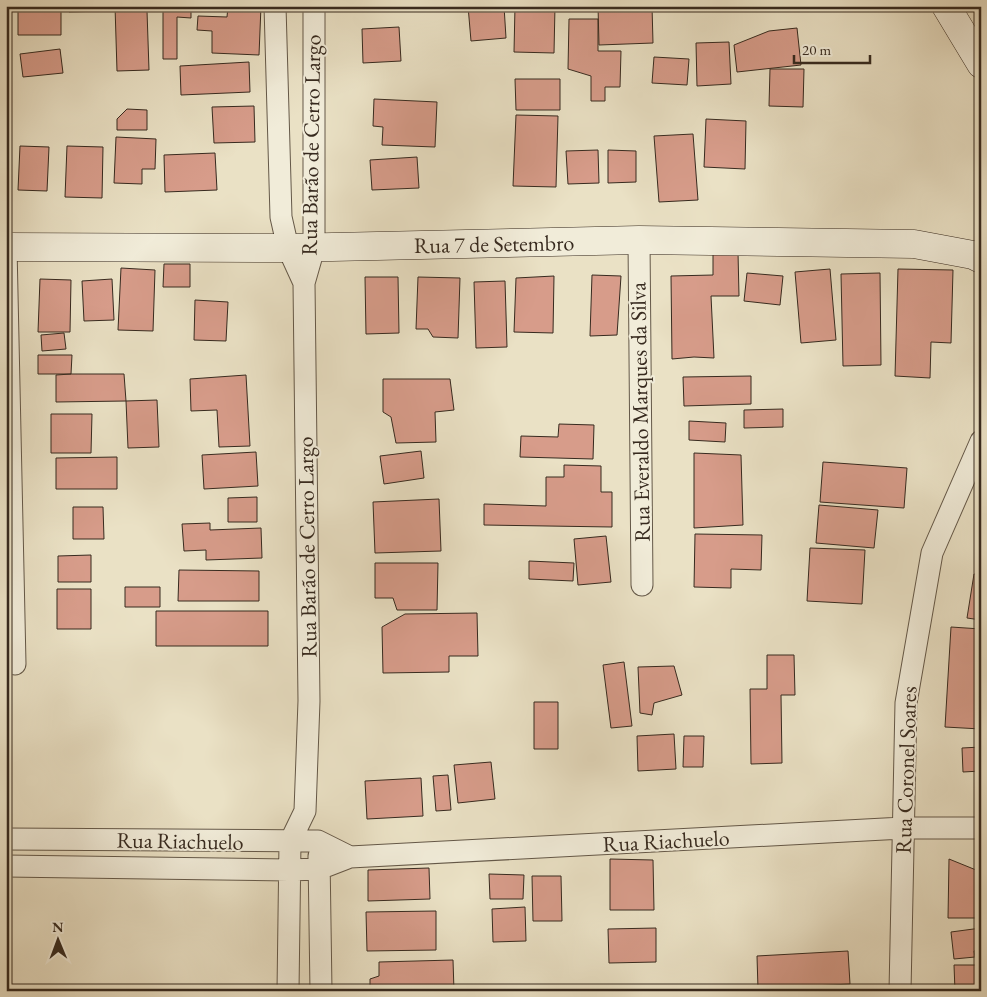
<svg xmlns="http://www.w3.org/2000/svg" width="987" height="997" font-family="'EB Garamond',serif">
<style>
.building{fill:#d79c8a;stroke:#372a1f}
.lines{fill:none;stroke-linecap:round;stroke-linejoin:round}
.street-casing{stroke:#645848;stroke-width:23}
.secondary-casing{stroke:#372a1f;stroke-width:29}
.street{stroke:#f1ecd9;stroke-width:21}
.secondary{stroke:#f1ecd9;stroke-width:28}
.labels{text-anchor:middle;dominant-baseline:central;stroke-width:4;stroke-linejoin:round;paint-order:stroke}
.street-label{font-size:22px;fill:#372a1f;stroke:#f1ecd9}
</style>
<rect width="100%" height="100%" fill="#eae1c5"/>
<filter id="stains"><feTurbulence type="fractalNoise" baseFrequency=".004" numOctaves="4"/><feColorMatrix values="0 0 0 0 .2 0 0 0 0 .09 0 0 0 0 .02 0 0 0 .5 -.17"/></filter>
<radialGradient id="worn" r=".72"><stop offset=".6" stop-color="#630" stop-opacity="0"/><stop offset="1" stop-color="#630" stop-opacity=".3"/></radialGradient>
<path class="building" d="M6 6H11V36H6Z
M18 6H61V35H18Z
M69 6H102V11L69 12Z
M115 6H156V11H147L149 70 117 71Z
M163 6H191V18L177 17V59H163Z
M228 6H261L259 55 212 53V31L197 30 198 16 227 17Z
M365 6H408V9H365Z
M468 6H504L506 38 471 41Z
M515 6H555L554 53 514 52Z
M598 6H652L653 43 599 45Z
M569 19H598V51H621L620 87H605V101H591V76L568 69Z
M399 27 401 61 363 63 362 29Z
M797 28 801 65 737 72 734 45 769 31Z
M729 42 731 84 697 86 696 43Z
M60 49 63 73 23 77 20 54Z
M654 57 689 59 687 85 652 83Z
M249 62 250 92 181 95 180 66Z
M770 69H804L803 107 769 106Z
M515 79H560V110H516Z
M374 99 437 102 435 147 382 145 383 127 373 126Z
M254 106 255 142 214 143 212 107Z
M127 109 147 110V130H117V119Z
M516 115 558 116 556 187 513 186Z
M706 119 746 121 745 169 704 167Z
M693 134 698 200 659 202 654 136Z
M116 137 156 139 155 169H142V184L114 183Z
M6 144H9L8 191H6Z
M20 146 49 147 47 191 18 190Z
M67 146 103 147 102 198 65 197Z
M598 150 599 183 568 184 566 151Z
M608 150 636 151V182L608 183Z
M215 153 217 190 165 192 164 155Z
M417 157 419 188 372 190 370 160Z
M713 252H738L739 296H711L714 358 694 357 672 359 671 276 713 275Z
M164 264H190V287H163Z
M121 268 155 270 153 331 118 330Z
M830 269 836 340 801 343 795 272Z
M898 269 953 270 951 343 931 342 930 378 895 376Z
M747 273 783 276 780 305 744 301Z
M880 273 881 365 843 366 841 274Z
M592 275 621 276 617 335 590 336Z
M554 276 553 333 514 332 516 278Z
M365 277H398L399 333 366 334Z
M418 277 460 278 458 338 433 337 428 329H416Z
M40 279 71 280 70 332H38Z
M112 279 114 320 84 321 82 281Z
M505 281 507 347 476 348 474 282Z
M195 300 228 302 226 341 194 340Z
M64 333 66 349 42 351 41 335Z
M38 355H72L71 374H38Z
M71 374H124L126 401 56 402V375Z
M246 375 250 446 219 447 217 410 191 411 190 379Z
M751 376V404L684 406 683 377Z
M383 379H450L454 410 435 412 436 442 396 443 391 417 383 412Z
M157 400 159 447 128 448 126 401Z
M783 409V427L744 428V410Z
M51 414H92L91 453H51Z
M689 421 726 423 725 442 689 440Z
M559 424 594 425 593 459 520 457 521 436 558 437Z
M421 451 424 478 384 484 380 456Z
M256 452 258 486 204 489 202 455Z
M694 453 741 455 743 525 694 528Z
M117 457V489H56V458Z
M823 462 907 468 904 508 820 502Z
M564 465 601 466V492H612V527L484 525V504L546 506V477H564Z
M257 497V522H228V498Z
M439 499 441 551 375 553 373 502Z
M819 505 878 510 874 548 816 543Z
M73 507H103L104 539H73Z
M210 523V530L261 528 262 558 206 560V550L184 551 182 524Z
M695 534 762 535 761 570 731 569V588L694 587Z
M606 536 611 582 578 585 574 539Z
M810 548 865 550 862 604 807 601Z
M91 555V582H58V556Z
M529 561 574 563 573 581 529 579Z
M375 563H438L437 610H397L393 598H375Z
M179 570 259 571V601H178Z
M974 574 981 575V620L967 618Z
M125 587H160V607H125Z
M57 589H91V629H57Z
M156 611H268V646H156Z
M477 613 478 656H449V672L383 673 382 627 405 614Z
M951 627 981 629V729L945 727Z
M767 655H794L795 695H781L782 763 751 764 750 689H767Z
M624 662 632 726 611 728 603 665Z
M674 666 682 695 654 703 652 715 640 713 638 667Z
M534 702H558V749H534Z
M674 734 676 769 638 771 637 736Z
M684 736H704L703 767H683Z
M981 747V771L963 772 962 748Z
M491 762 495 799 458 803 454 765Z
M448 775 451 810 436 811 433 776Z
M421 778 423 816 367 819 365 781Z
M610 859 653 860 654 910H610Z
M949 859 981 872V918H948Z
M429 868 430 899 368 901V870Z
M489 874 524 875 523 899H490Z
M532 876H561L562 921H533Z
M525 907 526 941 493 942 492 909Z
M436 911V950L367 951 366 912Z
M656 928V962L609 963 608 929Z
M981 928V950L974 951 975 957 954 959 951 932Z
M848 951 850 984 758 989 757 956Z
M453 960 454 991H370V979L379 976V962Z
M954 965H981V991H955Z"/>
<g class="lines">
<g class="street-casing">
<path id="street" d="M275 6 281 217 288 248 304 283
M639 240 642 585
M6 247 15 664
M6 839 318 841 350 857
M319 856 321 991
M6 866 289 870 319 869 350 857 903 828H981
M288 991 290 842 305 811 309 701 304 283 314 248V6
M900 991 906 703 932 553 981 441"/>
</g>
<g class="secondary-casing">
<path id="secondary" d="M946 6 981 64
M6 247 288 248 639 240 914 244 973 255 981 259"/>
</g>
<use href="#street" class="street"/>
<use href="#secondary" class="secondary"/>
</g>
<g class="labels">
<g class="street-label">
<text transform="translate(311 145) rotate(-89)">Rua Barão de Cerro Largo</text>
<text transform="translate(494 244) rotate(-1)">Rua 7 de Setembro</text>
<text transform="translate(640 412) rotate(-91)">Rua Everaldo Marques da Silva</text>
<text transform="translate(307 547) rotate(-91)">Rua Barão de Cerro Largo</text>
<text transform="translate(906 770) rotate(-88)">Rua Coronel Soares</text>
<text transform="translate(180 841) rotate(1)">Rua Riachuelo</text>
<text transform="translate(666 841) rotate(-3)">Rua Riachuelo</text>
</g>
</g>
<rect width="987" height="997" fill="none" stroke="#eae1c5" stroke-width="25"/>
<rect x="8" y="8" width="972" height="982" fill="none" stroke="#372a1f" stroke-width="2.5"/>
<rect x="12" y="12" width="962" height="972" fill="none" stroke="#372a1f"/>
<g transform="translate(58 940) rotate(359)" stroke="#f1ecd9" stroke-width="4" paint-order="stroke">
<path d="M0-4L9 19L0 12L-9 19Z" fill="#372a1f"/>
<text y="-8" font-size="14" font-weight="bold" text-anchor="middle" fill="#372a1f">N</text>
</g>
<path d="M794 55v8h76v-8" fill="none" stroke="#372a1f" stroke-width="2.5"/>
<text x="802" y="55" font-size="15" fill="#372a1f" stroke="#f1ecd9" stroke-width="4" paint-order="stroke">20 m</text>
<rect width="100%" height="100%" filter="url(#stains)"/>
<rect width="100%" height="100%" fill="url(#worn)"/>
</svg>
